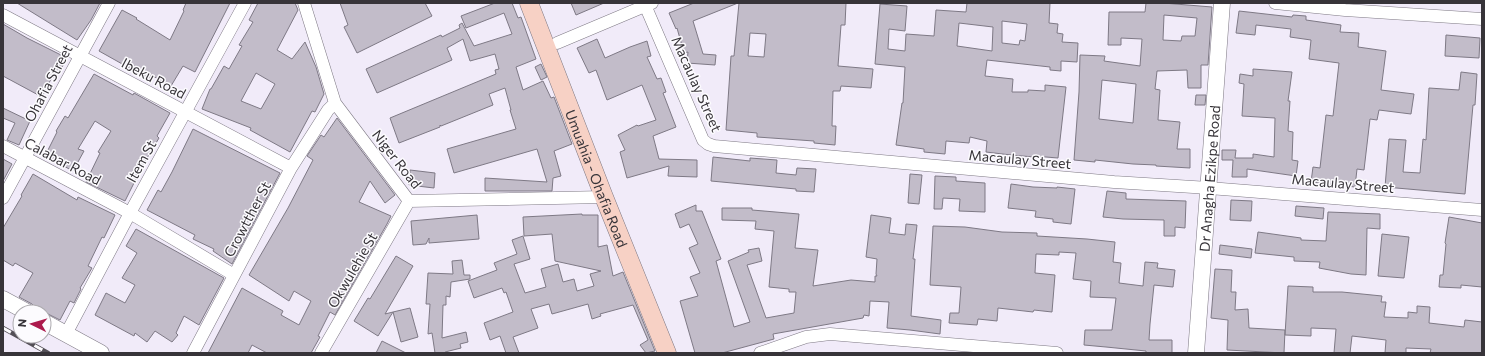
<svg xmlns="http://www.w3.org/2000/svg" width="1485" height="356" font-family="Commissioner,sans-serif">
<style>
.building{fill:#c2bcc9;stroke:#7e7985;fill-rule:evenodd}
.lines{fill:none;stroke-linecap:round;stroke-linejoin:round}
.minor-casing{stroke:#7e7984;stroke-width:13}
.tertiary-casing{stroke:#7e7984;stroke-width:17}
.secondary-casing{stroke:#7e7984;stroke-width:19}
.minor{stroke:#fff;stroke-width:12}
.tertiary{stroke:#fff;stroke-width:16}
.secondary{stroke:#f7d1c5;stroke-width:18}
.rail-casing{stroke:#534f56;stroke-width:4.5}
.rail{stroke:#fcfbfe;stroke-width:3;stroke-dasharray:9;stroke-linecap:butt}
.labels{text-anchor:middle;dominant-baseline:central;stroke-width:3;stroke-linejoin:round;paint-order:stroke}
.street-label{font-size:14px;fill:#373439;stroke:#fcfbfe}
</style>
<rect width="100%" height="100%" fill="#f1ebf9"/>
<path class="building" d="M17 3H100L91 20 77 40Z
M186 3H230L195 72 183 66 171 86 151 75 149 79 99 51 122 10 137 18 136 19 170 40 184 11 183 10Z
M258 3H295L298 10 277 50 292 59 305 42 316 67 324 94 315 112 312 111 290 152 250 130 251 128 202 109 210 89H211L224 66 229 69 242 46 239 45 253 22 249 20ZM256 73 275 84 261 109 241 101Z
M340 3H425L432 16 357 53 344 27 348 25Z
M495 3H512L518 18 521 17 536 59 516 67 523 90 543 81 551 98 554 97 572 144 554 151 561 176 553 178 552 191H485V178L547 182 537 149 454 173 447 149 516 129 510 110H511L505 88 489 94 493 105 441 126 440 125V127L399 143 390 118 496 74 495 70 499 69 495 54 470 61 463 39 447 48 452 60 377 93 366 69 441 35 442 37 460 28 459 25 462 23 474 46 512 34 504 13 466 28 461 16Z
M571 3H604L576 15Z
M694 3H738L693 21 703 54 716 55 715 65 687 63 688 52 684 53 677 28 676 29 669 13Z
M739 3H846L845 25H841L838 66 873 69 871 88 841 86 840 91H833L832 126H836L835 145 814 143V141L757 137V133L726 130 731 56H734ZM750 33 766 34 764 57 748 56Z
M967 3H1050L1049 23 1058 24 1057 33 1063 34 1062 42 1078 43 1077 62 1061 61V71L1050 70V67L987 60 985 76 1013 79 1012 92H1028V90L1045 91V85L1066 87 1058 158 1034 156V157L1011 155 986 152 987 141 970 137 969 143 946 141 945 154 924 152V149L896 145 902 103H903L905 67 875 64 880 4 907 6 905 31 889 29 888 49 905 51 906 34 934 36 936 10 966 12ZM1002 21 1027 24 1025 41 1020 40 1019 45 1002 43ZM959 23 993 27 992 51 957 46Z
M1146 3H1163L1212 7 1208 65H1201V88H1188L1187 70 1157 71 1155 89 1160 90 1158 120 1180 122 1177 149H1190V168L1156 166V165L1133 164 1095 160V162L1074 160 1079 92 1080 55 1105 56 1104 61 1140 66 1142 39 1121 38V45H1108L1109 12H1145ZM1164 15 1197 18 1195 36H1182L1181 41 1163 40ZM1102 80 1136 84 1133 123 1099 119Z
M1239 11 1292 17 1293 15 1306 16V20L1341 25 1340 32 1359 33 1358 47 1386 51 1381 90 1414 94 1411 114 1379 110 1377 120 1370 119 1364 170 1357 169 1355 187 1311 182 1313 167 1320 168 1326 115 1333 116 1339 63 1309 59 1311 40 1290 37 1291 29 1256 25 1255 35 1236 33Z
M3 24 27 38 67 58 56 78 52 77 42 97 3 76Z
M1446 35 1480 38 1479 58 1445 56Z
M597 39 605 58 630 47 647 41 651 56 647 57 657 79 661 78 666 92 663 93 676 127 653 136 659 159 697 160V177L668 176 669 166 627 178 620 152 625 150 618 135 637 125 638 126 656 120 642 85 607 100 596 70 589 73 577 48Z
M541 64 547 77 541 80 535 67Z
M1253 69 1292 72 1288 101H1290L1288 131 1293 132 1292 160 1298 161 1296 176 1247 169V177H1232L1233 160H1222V150H1236L1235 158H1253V154L1274 157 1275 118 1242 116 1244 84 1239 83 1240 74 1253 76Z
M1461 72 1477 74 1475 105H1473L1465 194 1385 187 1389 139 1406 140 1403 172 1420 173 1423 139 1426 140 1429 88 1459 90Z
M94 74 133 95 134 93 170 113 157 136 159 138 135 178 136 179 125 201 86 182 100 153 98 152 111 131 95 121 78 149 84 151 73 171 45 156 57 132 56 131 65 116 68 118Z
M1196 95H1206L1205 105H1195Z
M3 108 30 121 19 145 7 140 15 123 3 118Z
M337 118 395 195 385 203 370 181 359 202 391 216 387 224 335 315 330 312 318 336 320 337 311 353H267L252 345 248 353H208L242 288 283 311 281 315 299 325 311 301 294 291 289 301 249 275 288 208 313 160 307 156 321 135 324 137Z
M193 129 280 173 232 264 213 251 214 249 193 239 195 235 147 210 158 190 161 192 172 172Z
M713 157 750 161V158L777 160 776 173 796 175 797 168 816 169 814 192 796 191V189L711 181Z
M3 159 12 164 3 181Z
M410 170 435 173 434 188 409 185Z
M33 174 77 200 78 197 115 215 104 238 102 237 88 266 92 268 80 288 81 289 74 303 70 301 60 320 44 312H36L35 307 32 304 19 297 33 273 15 263 13 266 3 260V228L22 196 21 195Z
M910 174 922 175 919 204 908 203Z
M935 176 956 177V181L985 183V212L959 211 960 199 943 198 942 209H934Z
M1011 184 1033 187 1057 188V187L1075 189 1071 224 1053 222V219L1035 217 1036 211 1008 208Z
M1107 191 1126 193V199L1186 201 1185 228 1175 227V236H1164V220L1123 219 1103 217Z
M1231 200 1252 201 1251 221 1230 220Z
M696 205V211H702L721 259 716 261 734 327 750 322 728 261 749 252 748 250 759 248 762 261 747 265 766 318 794 313 796 292H789V289L769 287 774 231 755 229 756 221 722 220V208H752V210L799 214 795 248 818 250 813 286 851 280 875 282V276H877L876 274 877 259 866 257 871 215 891 218 889 233 905 235 906 224 917 225 913 259H915L911 316 941 320 940 334 910 330 887 328 889 302 870 301 869 316 864 315 863 318 773 334 774 339 722 353H695L680 301 698 296 690 277 700 273 689 248 698 244 689 224 680 228 675 214Z
M1296 206 1324 208 1323 219 1295 216Z
M1328 212 1380 214V229L1367 228 1366 275 1351 274 1319 268 1320 262 1294 261V257L1255 253 1258 232 1301 238V240L1326 241Z
M582 214V215H598V247L607 245 613 276 623 272 655 351 646 353 640 345 648 340 633 305 600 314 601 316 592 319 588 304 552 314 549 304 531 309 538 328 513 337 519 353H506L500 336 490 340 484 323 513 312 506 292 504 293 502 288 474 298 468 281 497 270 494 263 517 254 512 240 523 236 530 259 514 264 525 293 546 287 541 269 558 264 563 282 574 279 577 291 594 286 590 274 601 271 555 261 552 234 524 236 523 217Z
M477 215 479 239 429 243V238L426 244 413 245 411 221Z
M1449 217 1482 223V287L1461 285V288L1439 287 1440 275H1443L1446 244 1445 243Z
M933 226 965 227 1002 232 1037 233V236L1087 239 1115 242 1113 262 1121 263 1119 283 1143 286 1145 262 1158 263 1157 268 1175 270 1173 287 1154 285 1150 324 1149 340H1172V353H1146V351L1106 347 1084 345 1085 330H1112L1116 298 1090 297 1091 281 1073 279 1076 253 1059 252V255L1036 254 1035 273 1055 275 1052 312 1034 310 1033 312 998 308 997 321 978 319 977 325 949 323 950 313H959L961 287 930 285Z
M136 229 224 278 199 325 184 316 176 333 178 335 172 342 155 331 147 342 135 333 134 336 95 315 106 293 125 303 135 285 122 278 137 253 126 246Z
M1382 234 1409 237 1404 278 1378 276Z
M1220 245 1252 249 1251 258 1219 254Z
M396 256 413 266 385 314 393 312 378 336 354 321 368 298 370 299Z
M462 260 464 275H470V279L451 282 450 297 446 296V305H443L442 338 466 332 468 342 460 344 461 348 445 352 446 353H435L432 333 428 334 430 304H426L428 273 453 274 452 261Z
M1215 269 1232 270 1231 292H1236L1235 310 1248 309 1249 328 1285 330 1284 353 1227 350 1228 320 1211 318Z
M1288 286 1313 287V292H1342L1382 296 1381 302H1386L1384 317 1408 318V312L1417 313V306L1430 307 1429 323 1464 327 1465 320 1482 322V353H1430L1431 349 1406 348V353H1385L1386 340 1352 336 1350 353H1334L1336 329 1311 328V336L1285 335Z
M410 308 418 337 401 342 393 312Z
M382 341 406 353H376Z"/>
<g class="lines">
<g class="minor-casing">
<path id="minor" d="M304 3 335 103 409 201 604 197
M1275 3 1345 10 1482 19
M645 5 703 140 708 144 714 146 1114 182 1209 188 1482 210
M3 15 291 168
M557 43 652 3
M3 146 130 213 234 275
M3 198 109 3
M66 334 130 213 245 3
M193 353 291 168 328 110 335 103
M321 353 409 201
M760 353 806 337 830 334 1057 353"/>
</g>
<g class="tertiary-casing">
<g id="tertiary">
<path d="M3 299 27 312"/>
<path d="M44 322 101 353"/>
<path id="s1" d="M1196 353 1222 3"/>
</g>
</g>
<g class="secondary-casing">
<g id="secondary">
<path id="s2" d="M529 3 604 197 667 353"/>
</g>
</g>
<use href="#minor" class="minor"/>
<use href="#tertiary" class="tertiary"/>
<use href="#secondary" class="secondary"/>
<g class="rail-casing">
<path id="rail" d="M3 328 48 353"/>
</g>
<use href="#rail" class="rail"/>
</g>
<g class="labels">
<g class="street-label">
<text transform="translate(154 78) rotate(28)">Ibeku Road</text>
<text transform="translate(48 83) rotate(-62)">Ohafia Street</text>
<text transform="translate(697 84) rotate(66)">Macaulay Street</text>
<text transform="translate(397 159) rotate(52)">Niger Road</text>
<text transform="translate(1020 159) rotate(5)">Macaulay Street</text>
<text transform="translate(63 161) rotate(28)">Calabar Road</text>
<text transform="translate(141 161) rotate(-61)">Item St</text>
<text stroke="none"><textPath href="#s2" startOffset="188">Umuahia - Ohafia Road</textPath></text>
<text stroke="none"><textPath href="#s1" startOffset="175">Dr Anagha Ezikpe Road</textPath></text>
<text transform="translate(1343 183) rotate(5)">Macaulay Street</text>
<text transform="translate(247 219) rotate(-62)">Crowtther St</text>
<text transform="translate(352 270) rotate(-60)">Okwulehie St</text>
</g>
</g>
<rect width="1485" height="356" fill="none" stroke="#373439" stroke-width="8"/>
<g transform="translate(32 324) rotate(275)"><circle r="19" fill="#fcfbfe" stroke="#adabaf"/>
<path d="M0-3L7 15L0 10L-7 15Z" fill="#ac194c"/>
<text y="-6" font-size="11" font-weight="bold" text-anchor="middle" fill="#373439">N</text>
</g>
</svg>
